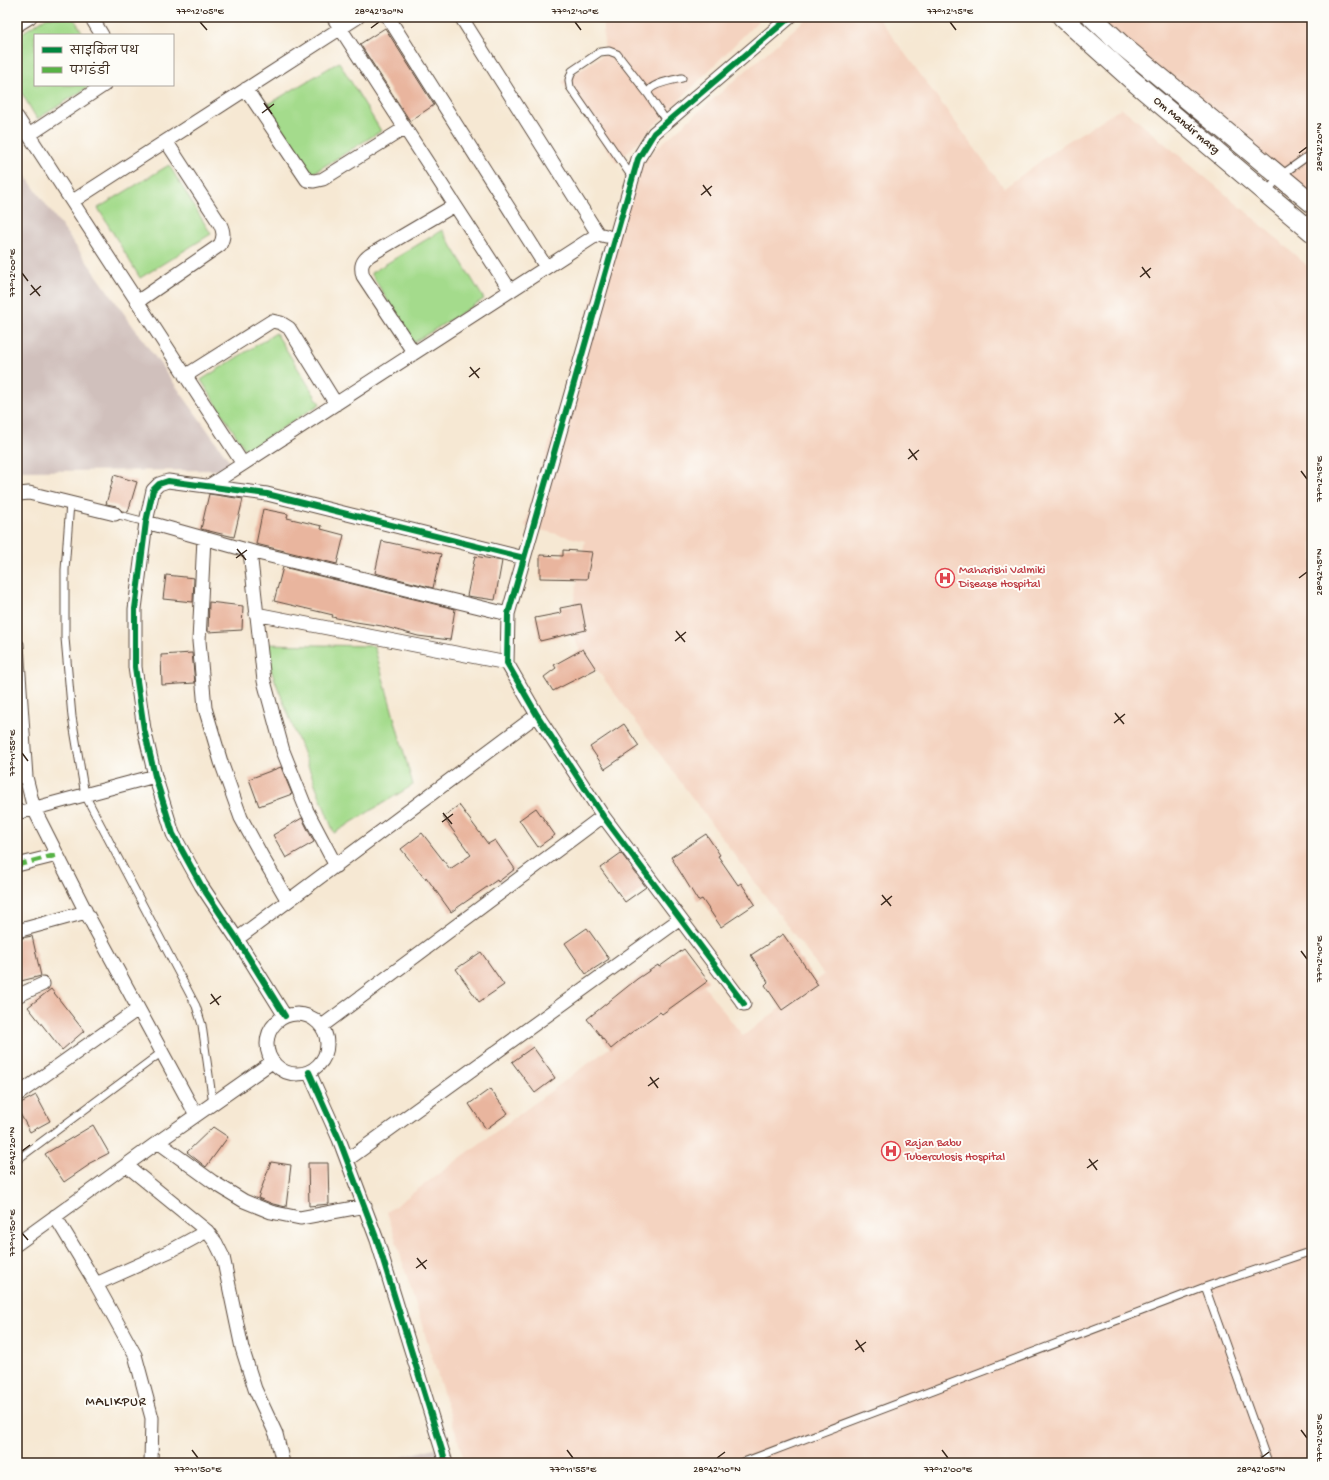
<svg xmlns="http://www.w3.org/2000/svg" width="1329" height="1480" font-family="'Gochi Hand','Playpen Sans Deva',sans-serif">
<style>
.built{fill:#f4d3c0}
.industrial{fill:#d0c0bc}
.green{fill:#a4db8c;stroke:#708255}
.building{fill:#e9b59e}
.lines{fill:none;stroke-linecap:round;stroke-linejoin:round}
.lane-casing{stroke:#574639;stroke-width:9}
.street-casing{stroke:#574639;stroke-width:15}
.secondary-casing{stroke:#574639;stroke-width:21}
.lane{stroke:#fff;stroke-width:7}
.street{stroke:#fff;stroke-width:13}
.secondary{stroke:#fff;stroke-width:19}
.quiet{stroke:#57b245;stroke-width:5;stroke-dasharray:10 5;stroke-linecap:butt}
.cycleway-casing{stroke:#fdfcf7;stroke-width:8}
.cycleway{stroke:#00873e;stroke-width:6}
.ticks{fill:none;stroke:#3b2a1e;stroke-width:1.5}
.labels{text-anchor:middle;dominant-baseline:central;stroke-width:4;stroke-linejoin:round;paint-order:stroke}
.street-label{font-size:12px;fill:#3b2a1e;stroke:#fdfcf7}
.health-label{font-size:12px;fill:#be3a42;stroke:#fdfcf7;text-anchor:start}
.neighbourhood-label{font-size:13px;letter-spacing:1px;fill:#3b2a1e;stroke:#fdfcf7}
.neatline{fill:none;stroke:#3b2a1e;stroke-width:1.5}
.ticks-label{font-size:10px;text-anchor:middle;fill:#3b2a1e}
</style>
<rect width="100%" height="100%" fill="#fdfcf7"/>
<filter id="ink" filterUnits="userSpaceOnUse"><feTurbulence type="fractalNoise" baseFrequency=".025" numOctaves="2"/><feDisplacementMap in="SourceGraphic" scale="8" xChannelSelector="R" yChannelSelector="G"/><feConvolveMatrix kernelMatrix="1 2 1 2 8 2 1 2 1" color-interpolation-filters="sRGB"/></filter>
<filter id="wash" filterUnits="userSpaceOnUse"><feTurbulence type="fractalNoise" baseFrequency=".012" numOctaves="4" result="noise"/><feDisplacementMap in="SourceGraphic" scale="16" xChannelSelector="R" yChannelSelector="G"/><feGaussianBlur stdDeviation="0.9" result="paint"/><feColorMatrix in="noise" values="0 0 0 0 0 0 0 0 0 0 0 0 0 0 0 0 0 1.4 0 .05"/><feComposite in="paint" operator="in"/></filter>
<g filter="url(#wash)">
<rect width="100%" height="100%" fill="#f6e8d3"/>
<path class="built" d="M602 17H762L617 163 562 82 605 54Z
M808 17H878L1004 188 1065 143 1122 108 1242 208 1312 270V1463H465L387 1212 700 981 743 1036 824 975 598 671 579 649 573 635 571 615 585 541 525 526 629 172Z
M1092 17H1312V217Z"/>
<path class="industrial" d="M17 164 236 470 17 471Z
M442 1446 447 1463H379Z"/>
<path class="green" d="M47 17H73L84 35H35V85H92L37 119 17 85V36Z
M339 62 381 131 310 175 267 105Z
M169 165 211 234 140 278 98 208Z
M442 230 484 299 413 343 371 273Z
M276 333 320 404 246 451 201 380Z
M261 644 374 646 413 785 334 833Z"/>
<g id="blocks">
<path class="building" d="M385 28 434 105 410 121 360 44Z
M114 475 137 482 128 512 122 511 117 506 106 504Z
M209 494 243 499 234 537 201 529Z
M263 509 288 514 287 518 322 526 321 529 344 535 337 564 256 544Z
M382 541 441 554 433 588 375 573Z
M563 550 592 552 587 579 540 578V555L563 556Z
M475 556 502 561 495 600 467 596Z
M283 567 455 609 450 640 418 636 382 626 356 622 332 617 333 615 274 601Z
M166 575 194 578 193 602 163 599Z
M209 602 243 606 242 630 208 632Z
M581 604 586 630 540 641 535 618 561 613 560 608Z
M583 649 596 669 553 691 544 677 556 668 554 665Z
M192 653 195 683 162 685 161 655Z
M624 724 639 746 605 769 590 747Z
M281 767 292 794 259 806 249 779Z
M459 805 488 844 495 840 515 869 498 882 497 880 451 912 426 877 425 879 401 849 422 833 450 869 471 855 443 817Z
M536 808 555 835 538 847 519 820Z
M302 818 314 842 286 858 273 835Z
M706 834 720 855 718 856 738 885 741 883 755 904 721 927 702 899 698 901 671 857Z
M621 853 646 887 625 902 600 868Z
M587 928 609 959 586 974 565 943Z
M783 934 818 985 782 1010 765 985 768 982 751 955Z
M32 936 41 976 17 982V939Z
M684 949 708 981 662 1014 660 1012 628 1035 611 1049 587 1019 637 979 658 965 659 967Z
M481 952 504 985 479 1002 456 969Z
M51 989 84 1031 62 1050 28 1007Z
M533 1047 555 1078 535 1093 512 1062Z
M490 1089 508 1113 486 1129 469 1104Z
M36 1095 50 1121 30 1132 17 1108V1105Z
M93 1125 109 1153 88 1164 89 1165 64 1182 45 1154Z
M213 1127 228 1137 206 1167 187 1152Z
M271 1162 291 1165 286 1207 273 1204 258 1198Z
M308 1163H328L329 1204 309 1206Z"/>
</g>
</g>
<g filter="url(#ink)">
<use href="#blocks" fill-opacity="0" stroke="#574639" stroke-width="1"/>
<g class="lines">
<g class="lane-casing">
<path id="lane" d="M667 122 648 94C648 84 673 80 682 78
M632 177 570 87 569 80 572 71 600 52 609 51 617 54 648 94
M1266 193 1280 176 1312 153
M70 503 65 570V638L72 717 85 795 196 1006 202 1025 213 1104
M115 514 146 522
M17 1160 162 1052
M1205 1287 1312 1251
M741 1463 1205 1287 1268 1463"/>
</g>
<g class="street-casing">
<path id="street" d="M91 17 102 35
M333 17 510 290
M388 17 546 267
M461 17 598 234 606 236
M17 25 30 17
M246 89 307 180 314 181 323 179 405 128
M17 117 243 464
M29 135 104 85
M73 201 358 17
M137 302 220 245C224 237 224 232 220 224L166 141
M414 353 363 276C360 266 362 261 370 255L455 205
M185 376 272 321 281 323 289 328 336 404
M209 486 598 234
M17 496 19 494 29 493 115 514
M146 522 250 551
M204 538 199 641 205 708 221 762 241 818 264 860 288 901
M256 614 507 663
M17 645 26 777 34 809 86 912 196 1115
M17 813 155 776
M17 865 57 855
M336 866 307 811 283 751 264 681 250 551 508 614
M17 931 86 912
M237 939 537 715
M17 996 43 984
M744 1004 603 816 537 715 507 663 508 614 638 159 654 133 790 17
M267 1044a30 30 0 1 1 60 0a30 30 0 1 1-60 0Z
M285 1016 237 939 201 885 173 834 155 776 144 729 135 667V609L146 522 153 490 159 484 168 481 267 494 524 558
M322 1026 603 816
M309 1072 339 1139 377 1240 446 1463
M17 1095 138 1009
M158 1142 213 1182 244 1201 271 1212 300 1218 365 1206
M347 1160 680 919
M126 1165 207 1231 216 1243 223 1257 242 1348 255 1389 276 1434 283 1463
M55 1216 96 1284 135 1355 152 1418 151 1463
M17 1244 158 1142 272 1062
M96 1284 172 1250 207 1231"/>
</g>
<g class="secondary-casing">
<path id="secondary" d="M1062 17 1132 80 1312 232
M1092 17 1124 47 1312 203"/>
</g>
<use href="#lane" class="lane"/>
<use href="#street" class="street"/>
<use href="#secondary" class="secondary"/>
<path class="quiet" d="M17 865 57 855"/>
<g class="cycleway-casing">
<path id="cycleway" d="M744 1004 603 816 537 715 507 663 508 614 638 159 654 133 790 17
M285 1016 237 939 201 885 173 834 155 776 144 729 135 667V609L146 522 153 490 159 484 168 481 267 494 524 558
M309 1072 339 1139 377 1240 446 1463"/>
</g>
<use href="#cycleway" class="cycleway"/>
</g>
</g>
<path class="ticks" d="M200 22 207 30M575 22 581 30M950 22 956 30M371 28 379 22M264 103 272 114M262 113 274 104M1299 153 1307 147M703 185 711 196M701 195 712 186M1142 267 1150 278M22 273 28 281M1140 277 1151 268M31 285 40 296M30 295 41 286M470 367 479 378M469 377 480 368M909 449 917 460M908 459 919 450M1301 471 1307 479M237 549 246 560M236 558 247 550M1299 578 1307 572M676 631 685 642M675 641 686 632M1115 713 1124 724M1114 723 1125 714M22 753 28 761M443 813 452 824M442 822 453 814M882 895 891 906M881 905 892 896M1301 951 1307 959M211 994 219 1005M210 1004 221 996M650 1077 658 1088M648 1086 659 1078M22 1151 30 1145M1089 1159 1097 1170M1087 1168 1098 1160M22 1233 28 1240M417 1258 426 1269M416 1268 427 1260M856 1340 864 1352M855 1350 866 1342M1301 1430 1307 1438M192 1450 198 1458M567 1450 573 1458M942 1450 948 1458M717 1458 725 1452M1261 1458 1269 1452"/>
<defs>
<g id="hospital-ring" transform="scale(1)"><circle r="9.5" fill="#fdfcf7" stroke="#e0444e" stroke-width="1.5"/><path d="M-5-5h3v3.5h4V-5h3V5h-3V1.5h-4V5h-3Z" fill="#e0444e"/></g>
</defs>
<g fill-rule="evenodd">
<use href="#hospital-ring" x="945" y="578"/>
<use href="#hospital-ring" x="891" y="1151"/>
</g>
<g class="labels">
<g class="street-label">
<text transform="translate(1186 126) rotate(40)">Om Mandir marg</text>
</g>
<g class="health-label">
<text x="959" y="571">Maharishi Valmiki<tspan x="959" dy="14">Disease Hospital</tspan></text>
<text x="905" y="1144">Rajan Babu<tspan x="905" dy="14">Tuberculosis Hospital</tspan></text>
</g>
<g class="neighbourhood-label">
<text x="116" y="1402">MALIKPUR</text>
</g>
</g>
<rect width="1329" height="1480" fill="none" stroke="#fdfcf7" stroke-width="44"/>
<rect x="34" y="34" width="140" height="52" fill="#fdfcf7" stroke="#afa8a0"/>
<rect x="42" y="47" width="20" height="6" fill="#00873e" stroke="#afa8a0"/>
<text x="70" y="54" font-size="12" fill="#3b2a1e">साइकिल पथ</text>
<rect x="42" y="67" width="20" height="6" fill="#57b245" stroke="#afa8a0"/>
<text x="70" y="74" font-size="12" fill="#3b2a1e">पगडंडी</text>
<rect x="22" y="22" width="1285" height="1436" class="neatline"/>
<g class="ticks-label">
<text x="200" y="14">77°12'05"E</text>
<text x="379" y="14">28°42'30"N</text>
<text x="575" y="14">77°12'10"E</text>
<text x="950" y="14">77°12'15"E</text>
<text transform="translate(1318 147) rotate(-90)" y="4">28°42'20"N</text>
<text transform="translate(11 273) rotate(-90)" y="4">77°12'00"E</text>
<text transform="translate(1318 479) rotate(-90)" y="4">77°12'15"E</text>
<text transform="translate(1318 572) rotate(-90)" y="4">28°42'15"N</text>
<text transform="translate(11 753) rotate(-90)" y="4">77°11'55"E</text>
<text transform="translate(1318 959) rotate(-90)" y="4">77°12'10"E</text>
<text transform="translate(11 1151) rotate(-90)" y="4">28°42'20"N</text>
<text transform="translate(11 1233) rotate(-90)" y="4">77°11'50"E</text>
<text transform="translate(1318 1438) rotate(-90)" y="4">77°12'05"E</text>
<text x="198" y="1472">77°11'50"E</text>
<text x="573" y="1472">77°11'55"E</text>
<text x="717" y="1472">28°42'10"N</text>
<text x="948" y="1472">77°12'00"E</text>
<text x="1261" y="1472">28°42'05"N</text>
</g>
</svg>
